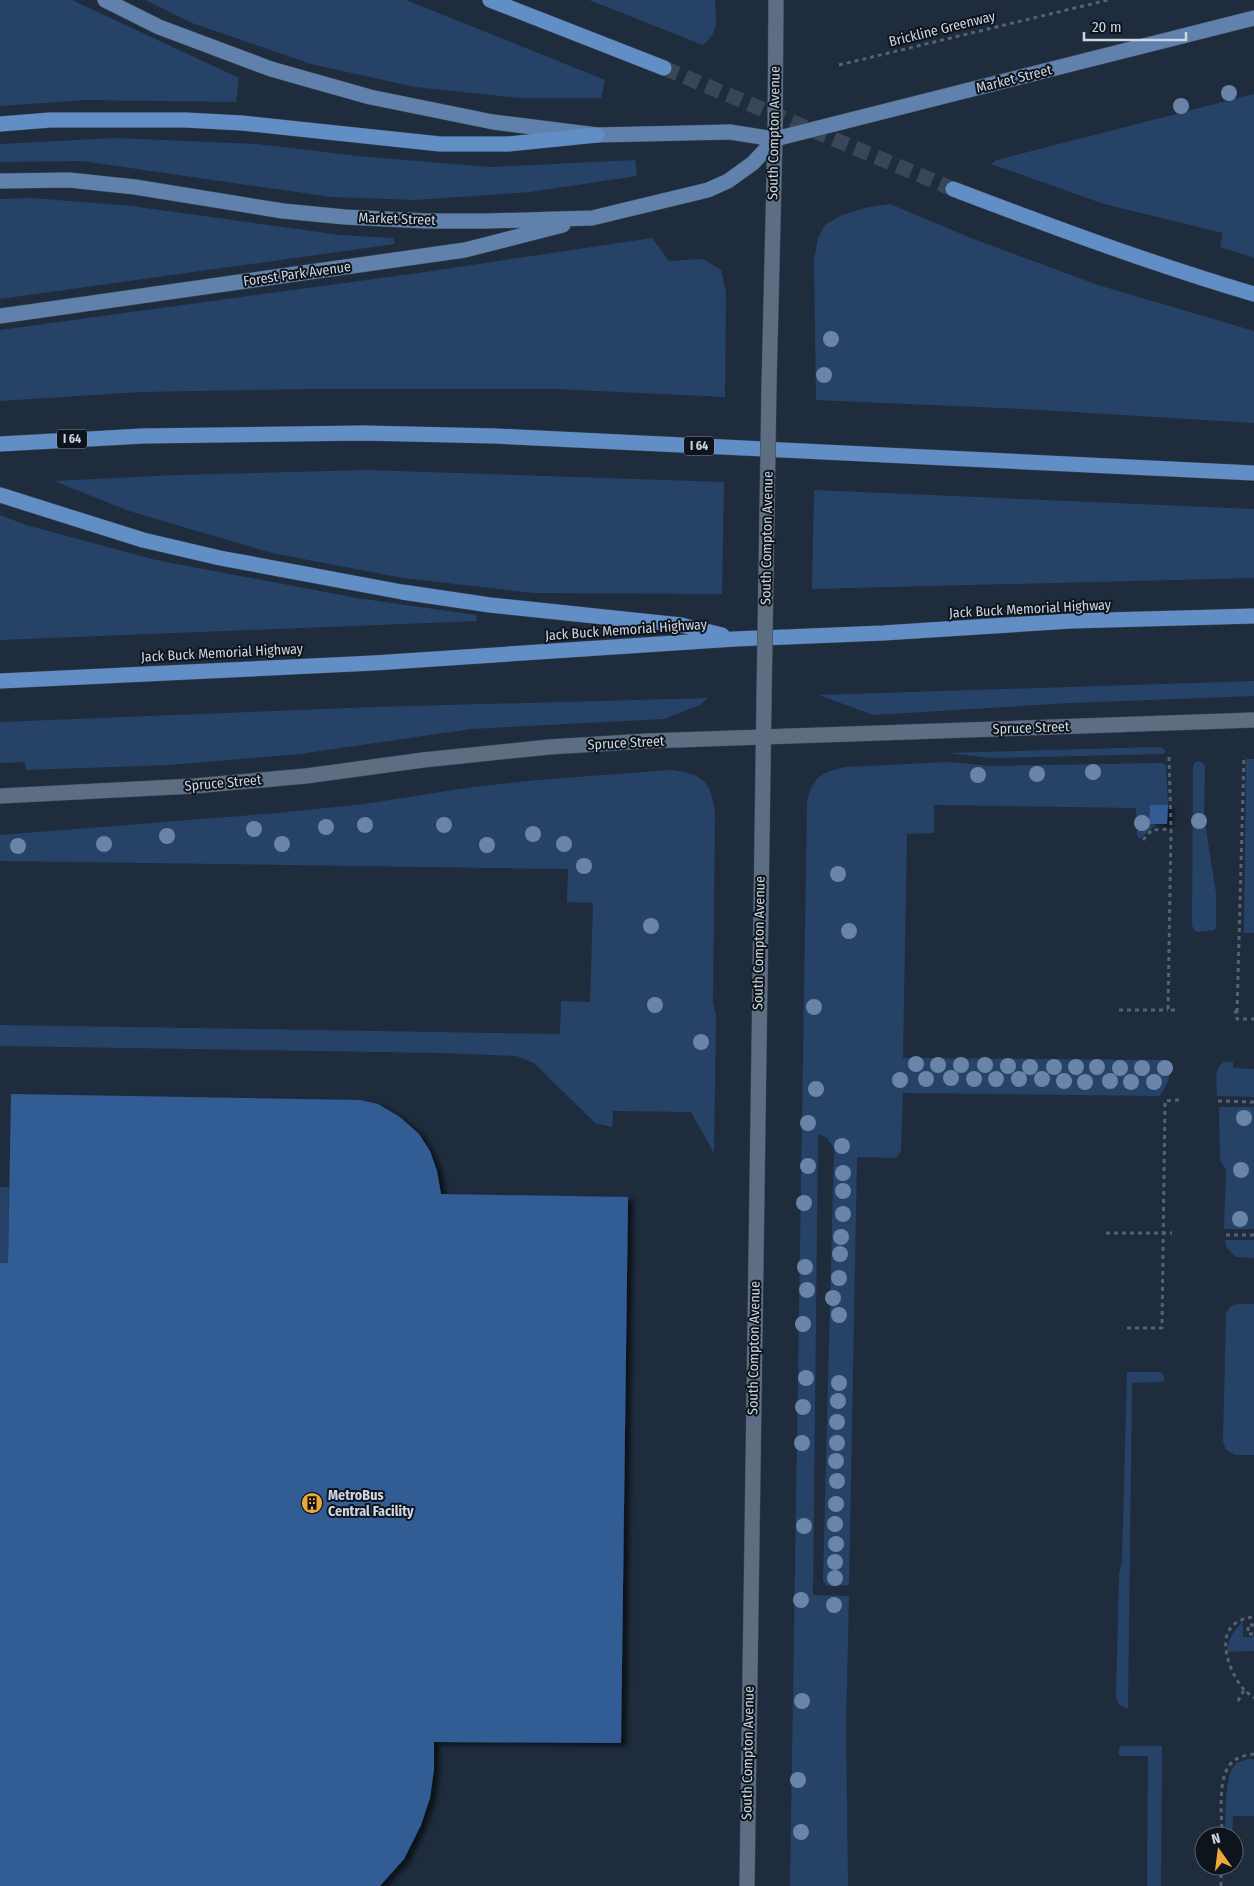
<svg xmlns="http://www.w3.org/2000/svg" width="1254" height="1886" font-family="'Fira Sans Condensed',sans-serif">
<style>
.green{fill:#264367}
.building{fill:#315d94;filter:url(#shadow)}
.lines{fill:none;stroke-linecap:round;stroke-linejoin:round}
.highway-tunnel{stroke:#384657;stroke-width:15;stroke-dasharray:15 8;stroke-linecap:butt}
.street-casing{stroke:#3a4655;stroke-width:16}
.secondary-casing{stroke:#3a4655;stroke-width:16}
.primary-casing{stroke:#3a4655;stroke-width:16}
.highway-casing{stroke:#3a4655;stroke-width:16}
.path{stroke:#566272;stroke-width:3;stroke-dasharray:4 4;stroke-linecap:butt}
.street{stroke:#5d6d82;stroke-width:15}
.secondary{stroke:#5d6d82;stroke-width:15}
.primary{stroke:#6081ab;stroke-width:15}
.highway{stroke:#628ec6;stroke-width:15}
.secondary-bridge-casing{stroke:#3a4655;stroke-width:16;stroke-linecap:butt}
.secondary-bridge{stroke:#5d6d82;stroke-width:15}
.tree{fill:#6984a6}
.labels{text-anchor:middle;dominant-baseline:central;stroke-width:4;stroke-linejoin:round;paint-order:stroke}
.shield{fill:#0e141c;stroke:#949ca7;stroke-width:1}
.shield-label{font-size:12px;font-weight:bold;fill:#cdd6e2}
.street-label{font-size:14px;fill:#cdd6e2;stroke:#0e141c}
.poi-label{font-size:14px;font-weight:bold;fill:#cdd6e2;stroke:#0e141c;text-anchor:start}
</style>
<defs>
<filter id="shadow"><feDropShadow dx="5.5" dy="3" stdDeviation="2.5" flood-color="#0009"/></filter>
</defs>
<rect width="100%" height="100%" fill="#1e2c3e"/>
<path class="green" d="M0 0H72L239 78 236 102 87 100 0 106Z
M145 0H406L605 80 601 98H519L415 87 311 64 192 23Z
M589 0H715C716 21 720 30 703 45Z
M1254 94V258L1220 247 1223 233 1104 204 991 164 997 160Z
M115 138 257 144 358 156 491 167 635 160 637 176 530 192 415 200 331 197 82 161 0 162V144Z
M32 198 131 206 340 235 393 238 395 244 0 299V199Z
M890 204 971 238 1098 285 1254 331V423L1024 409 816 400 814 261 818 238 825 225 840 216 864 208Z
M652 238 669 261 703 259 721 270 726 292 725 397 555 389H313L140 392 0 401V330L418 273Z
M366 470 724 482 722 594 534 593 403 578 272 553 129 511 54 481 176 475Z
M814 490 1254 509V578L812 589Z
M0 515 26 525 156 560 357 598 476 615 477 621 0 640Z
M1254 681V696L1071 703 873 715 819 695Z
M708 698 700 705 664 719 471 729 300 754 170 765 26 770 25 762 0 763V722L375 707Z
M1156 747 1163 748 1166 752 1162 754 992 758 946 753Z
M1246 759H1254V933H1244Z
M1199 761 1203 763 1205 767 1204 817 1216 893V926L1214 930 1198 932 1194 930 1192 925 1193 766 1194 763Z
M948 762 991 766 1163 763 1166 766 1168 805H1150L1149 824H1165L1164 827H1153L1140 839 1137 835 1136 808 934 805V833L907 834 903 1058 1166 1060C1173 1073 1168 1085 1159 1096L903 1093 901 1151 898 1156 893 1158 857 1157 849 1585 827 1586 823 1581 834 1148 827 1138 818 1134 813 1595 849 1596 846 1725 848 1886H790L807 803C812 778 821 771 847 767Z
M671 770C702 774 711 780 715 812L713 1002 716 1016 714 1153 691 1112 613 1111 612 1127 595 1123 534 1063 516 1056 441 1053 0 1046V1025L560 1034 561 1001 590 1002 593 903 567 902 568 869 0 861V835L277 813 364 804 466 788 537 780Z
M1224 1062H1233V1068L1254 1069V1097L1217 1096C1217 1085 1213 1069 1224 1062Z
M1219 1107H1254V1229H1224L1226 1170 1220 1160Z
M0 1187H9L8 1263H0Z
M1225 1240H1254V1258L1236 1257 1226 1247Z
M1237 1304H1254V1455H1235L1226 1450 1223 1441 1226 1313 1230 1307Z
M1127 1372H1161L1164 1376V1381L1159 1382 1132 1383 1128 1709 1119 1705 1116 1697 1119 1575 1122 1560Z
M1243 1621V1637H1254V1651L1227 1652C1228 1638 1234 1631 1243 1621Z
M1120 1746H1162L1161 1886H1147L1148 1756H1120L1118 1753Z
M1248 1759H1254V1816H1233L1232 1836H1225C1226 1819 1223 1774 1237 1763 1240 1761 1245 1760 1248 1759Z"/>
<path class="building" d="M1150 805H1168L1167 824H1149Z
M11 1094 360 1100 378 1104 400 1117 419 1134 430 1151 437 1171 441 1194 628 1197 621 1743 434 1742V1769L430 1798 421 1825 404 1859 380 1886H0V1263H8Z"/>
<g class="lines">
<path class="highway-tunnel" d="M664 68 953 189"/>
<g class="street-casing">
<path id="street" d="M0 796 194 786 306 776 423 760 549 747 647 741 1254 720"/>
</g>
<g class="secondary-casing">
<path id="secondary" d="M769 386 775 139 776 0
M747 1886 764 700"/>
</g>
<g class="primary-casing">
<path id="primary" d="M105 0 159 27 271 69 370 97 493 122 597 135 730 132 775 139 1254 18
M0 181 69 180 135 187 283 211 345 217 426 221H487L592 218 708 190 728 181 753 163 775 139
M0 316 465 250 563 225"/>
</g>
<g class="highway-casing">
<path id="highway" d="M490 0 664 68
M0 124 50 120H185L242 123 440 144H508L597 135
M953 189C1053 227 1152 264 1254 294
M0 444 143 436 364 433 495 436 1254 473
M0 495 143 540 220 558 402 592 490 605 681 625 722 635
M0 681 374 663 735 639 883 633 1071 621 1254 616"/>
</g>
<path class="path" d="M839 65 1108 0
M1169 757 1171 829 1168 1010H1175
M1143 840 1152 830 1171 829
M1119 1010H1168
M1234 1012H1237V1019H1254
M1237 1012 1244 756
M1218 1101 1254 1102
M1106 1233H1172
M1226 1235H1254
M1127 1328H1162L1165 1101 1180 1100
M1254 1625H1248V1634H1254
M1244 1690C1226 1668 1210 1621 1254 1617
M1238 1701 1244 1690 1254 1698
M1222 1836C1222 1816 1216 1772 1235 1760 1240 1756 1248 1755 1254 1754
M1221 1886V1866"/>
<use href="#street" class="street"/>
<use href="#secondary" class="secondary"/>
<use href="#primary" class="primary"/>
<use href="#highway" class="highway"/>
<g class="secondary-bridge-casing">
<path id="secondary-bridge" d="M764 700 769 386"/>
</g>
<use href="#secondary-bridge" class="secondary-bridge"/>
</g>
<g class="tree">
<circle cx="1229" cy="93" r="8"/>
<circle cx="1181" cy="106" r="8"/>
<circle cx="831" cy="339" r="8"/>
<circle cx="824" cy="375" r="8"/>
<circle cx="1093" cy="772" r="8"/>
<circle cx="1037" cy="774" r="8"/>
<circle cx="978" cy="775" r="8"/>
<circle cx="1199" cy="821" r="8"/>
<circle cx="1142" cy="823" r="8"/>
<circle cx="365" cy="825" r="8"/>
<circle cx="444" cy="825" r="8"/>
<circle cx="326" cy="827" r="8"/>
<circle cx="254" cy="829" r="8"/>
<circle cx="533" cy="834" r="8"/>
<circle cx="167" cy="836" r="8"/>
<circle cx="104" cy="844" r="8"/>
<circle cx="282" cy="844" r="8"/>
<circle cx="564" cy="844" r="8"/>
<circle cx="487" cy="845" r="8"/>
<circle cx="18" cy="846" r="8"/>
<circle cx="584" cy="866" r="8"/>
<circle cx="838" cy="874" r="8"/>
<circle cx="651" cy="926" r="8"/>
<circle cx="849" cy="931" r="8"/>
<circle cx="655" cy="1005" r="8"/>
<circle cx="814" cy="1007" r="8"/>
<circle cx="701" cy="1042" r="8"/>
<circle cx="916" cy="1064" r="8"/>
<circle cx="938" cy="1065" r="8"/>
<circle cx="961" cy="1065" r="8"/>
<circle cx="985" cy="1065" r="8"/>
<circle cx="1008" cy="1066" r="8"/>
<circle cx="1030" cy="1067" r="8"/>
<circle cx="1054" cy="1067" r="8"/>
<circle cx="1076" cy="1067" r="8"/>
<circle cx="1097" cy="1067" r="8"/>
<circle cx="1120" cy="1068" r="8"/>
<circle cx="1142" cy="1068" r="8"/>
<circle cx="1165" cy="1068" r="8"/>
<circle cx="951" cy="1078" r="8"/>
<circle cx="926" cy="1079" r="8"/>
<circle cx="974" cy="1079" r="8"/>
<circle cx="996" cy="1079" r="8"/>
<circle cx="1019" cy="1079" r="8"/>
<circle cx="1042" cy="1079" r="8"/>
<circle cx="900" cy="1080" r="8"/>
<circle cx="1064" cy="1081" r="8"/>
<circle cx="1110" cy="1081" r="8"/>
<circle cx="1085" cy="1082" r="8"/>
<circle cx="1131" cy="1082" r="8"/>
<circle cx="1154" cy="1082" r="8"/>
<circle cx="816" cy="1089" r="8"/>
<circle cx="1244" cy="1118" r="8"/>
<circle cx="808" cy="1123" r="8"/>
<circle cx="842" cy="1146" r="8"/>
<circle cx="808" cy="1166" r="8"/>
<circle cx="1241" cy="1170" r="8"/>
<circle cx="843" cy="1173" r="8"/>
<circle cx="843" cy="1191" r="8"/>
<circle cx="804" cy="1203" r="8"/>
<circle cx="843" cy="1214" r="8"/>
<circle cx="1240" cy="1219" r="8"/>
<circle cx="841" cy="1237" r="8"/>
<circle cx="840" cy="1254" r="8"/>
<circle cx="805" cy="1267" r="8"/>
<circle cx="839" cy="1278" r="8"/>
<circle cx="807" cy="1290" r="8"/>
<circle cx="833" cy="1298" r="8"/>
<circle cx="839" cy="1315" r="8"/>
<circle cx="803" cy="1324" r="8"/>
<circle cx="806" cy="1378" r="8"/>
<circle cx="839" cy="1383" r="8"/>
<circle cx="838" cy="1401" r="8"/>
<circle cx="803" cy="1407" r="8"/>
<circle cx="837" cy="1422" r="8"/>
<circle cx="802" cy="1443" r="8"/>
<circle cx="837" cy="1443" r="8"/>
<circle cx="836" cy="1461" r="8"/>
<circle cx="837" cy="1481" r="8"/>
<circle cx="836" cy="1504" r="8"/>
<circle cx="835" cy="1524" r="8"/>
<circle cx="804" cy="1526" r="8"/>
<circle cx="836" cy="1544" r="8"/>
<circle cx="835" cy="1562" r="8"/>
<circle cx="835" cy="1578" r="8"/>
<circle cx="801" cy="1600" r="8"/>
<circle cx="834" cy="1605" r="8"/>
<circle cx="802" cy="1701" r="8"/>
<circle cx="798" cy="1780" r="8"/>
<circle cx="801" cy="1832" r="8"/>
</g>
<defs>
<g id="building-disc" transform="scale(1.125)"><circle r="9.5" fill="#eca93b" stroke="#0e141c"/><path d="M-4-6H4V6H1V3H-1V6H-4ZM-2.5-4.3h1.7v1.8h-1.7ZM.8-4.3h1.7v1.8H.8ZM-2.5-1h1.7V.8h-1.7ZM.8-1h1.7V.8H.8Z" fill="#111"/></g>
</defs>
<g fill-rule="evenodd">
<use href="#building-disc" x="312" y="1503"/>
</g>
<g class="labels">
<g class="shield">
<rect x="57" y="429.5" width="30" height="19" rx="4"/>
<rect x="684" y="436.5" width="30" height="19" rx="4"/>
</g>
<g class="shield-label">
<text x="72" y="439">I 64</text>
<text x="699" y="446">I 64</text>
</g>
<g class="street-label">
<text transform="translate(942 29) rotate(-14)">Brickline Greenway</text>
<text transform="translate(1014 79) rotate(-14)">Market Street</text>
<text transform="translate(774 133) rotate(-89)">South Compton Avenue</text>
<text transform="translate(397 219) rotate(2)">Market Street</text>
<text transform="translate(297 274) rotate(-8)">Forest Park Avenue</text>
<text transform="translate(767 538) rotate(-89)">South Compton Avenue</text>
<text transform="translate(1030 609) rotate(-3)">Jack Buck Memorial Highway</text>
<text transform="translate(626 630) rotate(-4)">Jack Buck Memorial Highway</text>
<text transform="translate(222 653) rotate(-3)">Jack Buck Memorial Highway</text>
<text transform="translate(1031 728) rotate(-2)">Spruce Street</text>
<text transform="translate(626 743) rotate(-3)">Spruce Street</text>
<text transform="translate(223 783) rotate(-5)">Spruce Street</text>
<text transform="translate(759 943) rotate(-89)">South Compton Avenue</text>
<text transform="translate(754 1348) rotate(-89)">South Compton Avenue</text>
<text transform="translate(748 1753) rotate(-89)">South Compton Avenue</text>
</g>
<g class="poi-label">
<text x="328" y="1495">MetroBus<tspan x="328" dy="16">Central Facility</tspan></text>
</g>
</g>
<g transform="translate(1219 1851) rotate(346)"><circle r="24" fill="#0e141c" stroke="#5a626b"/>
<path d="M0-4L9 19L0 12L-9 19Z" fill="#eca93b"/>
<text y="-8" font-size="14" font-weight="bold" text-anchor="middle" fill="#cdd6e2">N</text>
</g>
<path d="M1084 32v8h102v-8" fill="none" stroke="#cdd6e2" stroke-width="2.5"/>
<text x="1092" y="32" font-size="15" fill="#cdd6e2" stroke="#0e141c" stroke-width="4" paint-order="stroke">20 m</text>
</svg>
